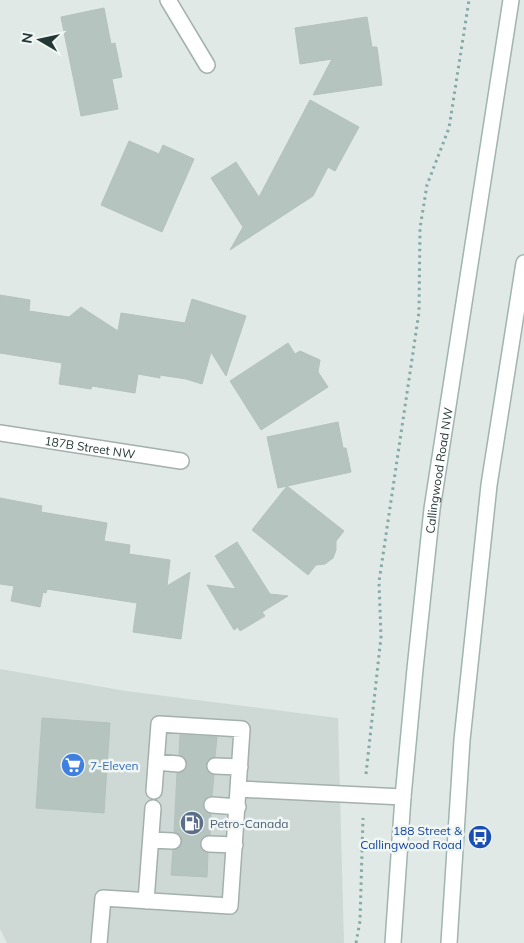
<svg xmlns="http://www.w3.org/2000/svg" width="524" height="943" font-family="Mulish,sans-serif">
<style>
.built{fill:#ced9d6}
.building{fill:#b6c4c0;stroke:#b3c2be}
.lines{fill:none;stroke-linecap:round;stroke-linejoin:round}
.service-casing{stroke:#a3b0ad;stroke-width:18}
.minor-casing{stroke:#a3b0ad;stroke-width:18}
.secondary-casing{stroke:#a0b4b0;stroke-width:18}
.path{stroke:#83aaa3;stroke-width:3;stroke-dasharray:2.5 4;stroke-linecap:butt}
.service{stroke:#fff;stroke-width:15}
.minor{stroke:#fff;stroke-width:15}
.secondary{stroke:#fff;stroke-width:15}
.labels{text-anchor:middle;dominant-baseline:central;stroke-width:5;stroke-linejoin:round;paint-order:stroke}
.street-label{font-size:12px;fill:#223835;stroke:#f0f6f4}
.shop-label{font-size:12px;fill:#366cbe;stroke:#f0f6f4;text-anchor:start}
.service-label{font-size:12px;fill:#4e5e75;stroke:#f0f6f4;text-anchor:start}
.transit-label{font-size:12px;fill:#164399;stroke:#f0f6f4;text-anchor:end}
</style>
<rect width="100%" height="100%" fill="#e0e9e6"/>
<path class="built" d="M0 669 126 691 338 718 344 943H7L0 929Z"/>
<path class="building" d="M104 8 111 44 115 43 122 77 112 79 118 109 81 116 61 17Z
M367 17 372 47H377L382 85 313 95 332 59 300 64 295 28Z
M310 100 359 127 335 171 328 167 313 196 230 250 243 227 211 178 236 162 259 197Z
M129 141 159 154 163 145 194 159 162 232 101 205Z
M0 295 30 300 29 311 69 317 81 307 118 331 121 313 185 323 192 299 246 316 226 376 211 352 202 384 186 379 160 375V378L138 374 135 393 92 386 91 389 59 384 62 363 0 353Z
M288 343 295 354 300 351 320 360 318 372 328 387 261 430 230 381Z
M338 422 343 448H346L351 472 287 486 344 531 336 541V550L333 558 325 564 316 565 308 575 252 530 287 486 278 488 267 437Z
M0 498 42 506 41 512 107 523 104 541 130 545 129 554 170 560 167 586 190 572 181 639 133 632 137 603 47 589 46 593 43 592 40 607 11 601 14 586 0 584Z
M237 542 270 594 288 596 262 612 265 616 240 631 238 627 234 630 207 585 236 589 215 556Z
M42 718 110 723 104 813 36 808Z
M180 735 217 737 215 757 210 758 207 761 206 765 207 771 210 774 214 775 212 796H208L205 799 203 805V809L206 812 211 814 210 835 204 836 201 839 200 843 201 849 204 852 208 853 207 877 171 875 173 850 178 849 181 846 182 842 181 836 178 833 174 832 177 773H181L185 770 187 764 186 760 184 757 179 755Z"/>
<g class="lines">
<g class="service-casing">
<path id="service" d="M156 762 178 764
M215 766 240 767
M154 791 159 724 242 729 238 789
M212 805 238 807
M151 840 173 841
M209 844 235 845
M146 901 153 808
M99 943 103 898 230 906 238 789 403 797"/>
</g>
<g class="minor-casing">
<g id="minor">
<path d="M168 0 207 65"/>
<path id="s1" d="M0 433 181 461"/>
</g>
</g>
<g class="secondary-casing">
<g id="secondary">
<path id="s2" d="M393 943 403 797 415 669 432 509 511 0"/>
<path d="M449 943 462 740 489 485 524 263"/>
</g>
</g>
<path class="path" d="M366 774 381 637 379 582 419 312 420 228 427 185 449 128 469 0
M356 943 360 921 363 818"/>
<use href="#service" class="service"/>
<use href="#minor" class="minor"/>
<use href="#secondary" class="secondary"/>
</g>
<defs>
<g id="supermarket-disc" transform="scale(1.25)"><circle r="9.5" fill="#3f7fe0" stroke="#f0f6f4"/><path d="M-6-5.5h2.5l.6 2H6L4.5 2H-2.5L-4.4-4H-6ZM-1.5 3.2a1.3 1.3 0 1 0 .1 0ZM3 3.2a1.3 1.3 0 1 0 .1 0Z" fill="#fff"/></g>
<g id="fuel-disc" transform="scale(1.25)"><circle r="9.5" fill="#5c6f8a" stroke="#f0f6f4"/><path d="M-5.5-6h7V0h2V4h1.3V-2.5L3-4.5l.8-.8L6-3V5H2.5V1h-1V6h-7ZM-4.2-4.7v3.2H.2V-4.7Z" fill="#fff"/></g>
<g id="bus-disc" transform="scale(1.25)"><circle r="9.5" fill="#1a4fb4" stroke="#f0f6f4"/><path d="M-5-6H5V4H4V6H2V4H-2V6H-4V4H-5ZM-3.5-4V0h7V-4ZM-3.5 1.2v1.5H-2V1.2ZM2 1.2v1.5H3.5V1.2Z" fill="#fff"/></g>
</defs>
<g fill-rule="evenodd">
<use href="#supermarket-disc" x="73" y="765"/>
<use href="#fuel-disc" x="192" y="823"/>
<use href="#bus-disc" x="480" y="837"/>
</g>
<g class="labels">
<g class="street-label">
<text stroke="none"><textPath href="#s1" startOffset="91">187B Street NW</textPath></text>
<text stroke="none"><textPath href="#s2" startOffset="475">Callingwood Road NW</textPath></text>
</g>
<g class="shop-label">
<text x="90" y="765">7-Eleven</text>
</g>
<g class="service-label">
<text x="210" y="823">Petro-Canada</text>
</g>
<g class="transit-label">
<text x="462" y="830">188 Street &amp;<tspan x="462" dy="14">Callingwood Road</tspan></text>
</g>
</g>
<g transform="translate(40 40) rotate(279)" stroke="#f0f6f4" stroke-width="4" paint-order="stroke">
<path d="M0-4L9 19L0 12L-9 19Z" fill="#223835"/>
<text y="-8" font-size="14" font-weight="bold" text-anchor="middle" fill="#223835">N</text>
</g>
</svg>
